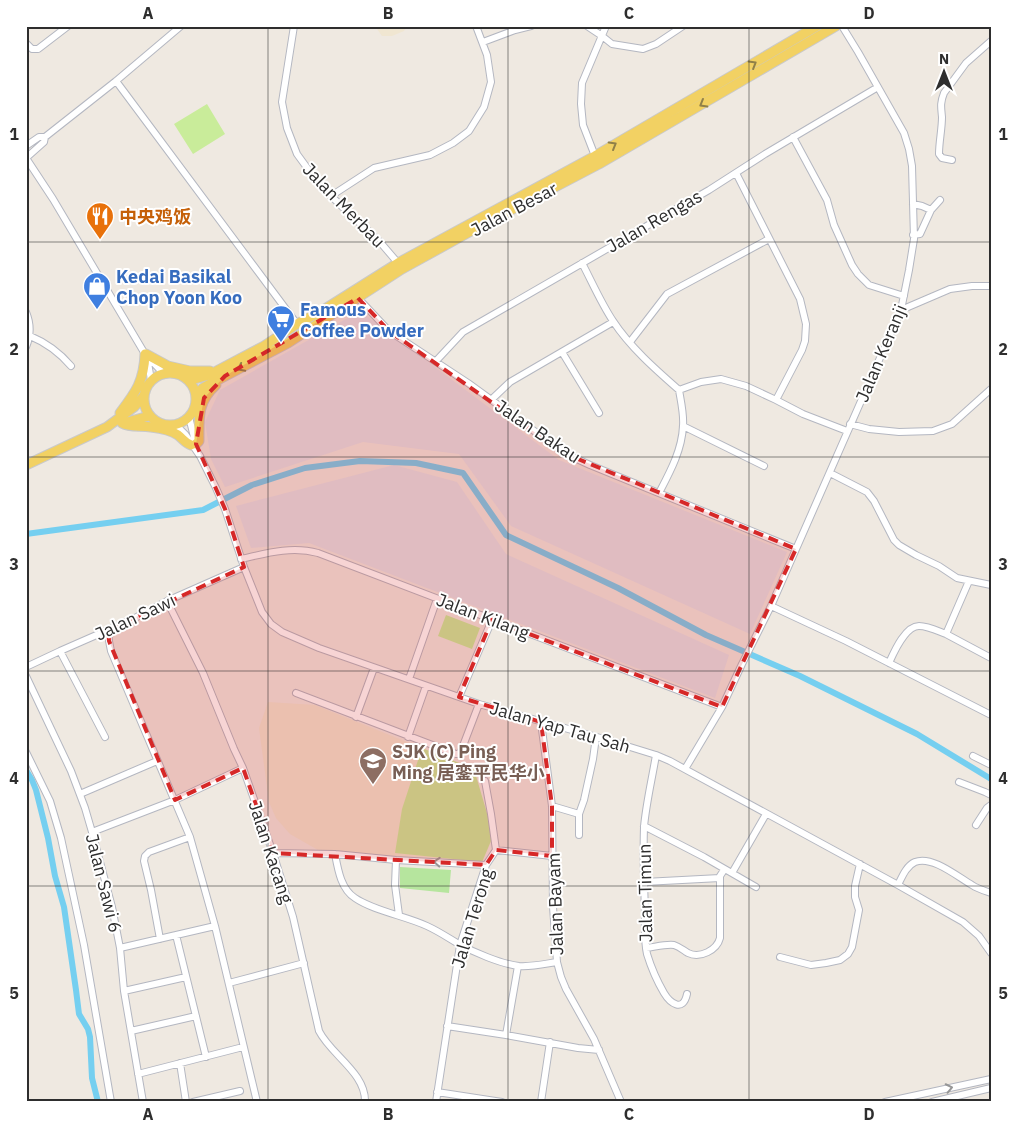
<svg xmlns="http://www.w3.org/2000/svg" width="1017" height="1128" font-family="'IBM Plex Sans','Noto Sans SC',sans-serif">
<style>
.industrial{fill:#e3e1e8}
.education{fill:#f0e6d1}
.green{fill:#b6e59e}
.pitch{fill:#c9ec9a}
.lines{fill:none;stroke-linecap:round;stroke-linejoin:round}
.canal{stroke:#75cff0;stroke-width:6}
.minor-casing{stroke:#b4b7c1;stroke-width:8}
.major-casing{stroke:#c9c9c9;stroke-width:11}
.minor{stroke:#fff;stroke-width:6}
.major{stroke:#f2d163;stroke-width:9}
.oneway{stroke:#908048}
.oneway2{stroke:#969696}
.marked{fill:#d62828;fill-opacity:0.2;stroke:#d62828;stroke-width:4;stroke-dasharray:10 6;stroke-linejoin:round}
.grid{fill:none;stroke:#2e2e2e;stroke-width:1;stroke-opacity:0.55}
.labels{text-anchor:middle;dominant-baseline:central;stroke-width:4;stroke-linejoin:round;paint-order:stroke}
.street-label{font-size:18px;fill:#2e2e2e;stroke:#fff}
.food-label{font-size:18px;font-weight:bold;fill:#c56008;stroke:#fff;text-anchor:start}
.shop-label{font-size:18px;font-weight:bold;fill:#366cbe;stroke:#fff;text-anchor:start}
.education-label{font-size:18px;font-weight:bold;fill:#785e54;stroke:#fff;text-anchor:start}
.neatline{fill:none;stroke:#2e2e2e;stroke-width:2}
.grid-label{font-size:16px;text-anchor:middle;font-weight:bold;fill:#2e2e2e}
</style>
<rect width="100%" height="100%" fill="#efe9e1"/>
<path class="industrial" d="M360 311 559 460 787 552 750 634 511 526 459 454 363 442 225 487 211 459 205 422 220 390Z
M394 465 457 482 506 554 729 655 715 698 309 543 251 548 236 506Z"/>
<path class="education" d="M375 26H407L404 31 392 36H382Z
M268 702 315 705 474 769 491 841 482 863 318 850 290 834 276 818 269 802 259 728Z"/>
<path class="green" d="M400 867 451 870 449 893 400 888Z"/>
<path class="pitch" d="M207 104 225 134 193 154 174 124Z
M446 615 480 628 472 649 438 636Z
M422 748 474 769 489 820 491 841 482 862 395 853 402 809Z"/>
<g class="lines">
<path class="canal" d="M26 534 203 510 252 485 305 468 360 461 416 463 463 473 506 535 618 588 706 635 800 676 917 734 991 779
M26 770 32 780 36 790 48 838 55 876 64 907 76 990 79 1014 88 1029 90 1037 92 1078 98 1102"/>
<g class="minor-casing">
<path id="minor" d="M294 26 282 102 287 128 297 154 313 176 331 196 380 242 398 263
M587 26 602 36 612 44 643 49 656 44 683 26
M483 42 515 30 531 26
M26 43 32 49H38L68 26
M116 81 297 324
M793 137 827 200 834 225 852 265 858 274 869 285 904 296
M26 146 39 137H45
M595 156 583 125 581 104 582 83 606 26
M26 158 53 199 145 354 163 373
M26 158 44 142 45 137 116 81 181 26
M952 160 942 158 939 154C939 142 942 129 942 117 941 107 940 103 944 93L966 63 991 41
M736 173 800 299 806 324 805 341 802 350 776 400
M331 196 374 168 430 155 453 143 469 131 484 107 491 82 487 55 476 26
M913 204 922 206 931 210
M913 235 920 234 931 210 940 200
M582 263C592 282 601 303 613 321 630 347 655 369 679 390 681 402 684 414 683 426 682 450 670 472 659 493
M358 298 389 331 468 383 566 454 590 465 796 549
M901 310 950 289 972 286H991
M26 312C31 324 31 335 26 347
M30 336C47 343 59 352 71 366
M630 342 667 294 769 239
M562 352 599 413
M147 357 151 380
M436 361 463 332 709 190 765 154 878 87
M679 390 701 382 721 379 746 386 776 400 803 414 847 431
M491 400 510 382 613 322
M189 417 196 445
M850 424 869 429 899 432 933 431 952 424 991 389
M176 425 185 434 200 456 216 488 225 509 244 567 262 612 271 624 282 632 319 648 479 704 604 739 656 755 670 761 898 885 963 922 979 936 991 953
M683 426 764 466
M830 473 867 492 874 501 894 540 899 545 916 555 939 566 957 578 991 585
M241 559C267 553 292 546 318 553L722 707
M969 581 946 634 991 658
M167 601 203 673 234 749 243 768 273 853 293 917 319 1031C331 1055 366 1073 365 1102
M771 606 846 641 991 715
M108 630 109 641 111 651 190 837 215 926 257 1102
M60 651 105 737
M889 663C894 652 905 626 919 626 928 626 938 631 946 634
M26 667 60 651 133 619 167 601 244 567
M26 676 71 771 85 808 92 832 112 907 120 948 124 991 143 1102
M409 679 437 599
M296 693 456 754H459L461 751 479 704
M459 697 492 620
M356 717 374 668
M541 722 552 806 553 907 557 962 561 977 566 989 594 1039 621 1102
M408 737 426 686
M26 752 50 801 61 838 84 945 111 1102
M656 755C652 779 646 804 644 827 643 855 644 884 645 912 645 926 644 941 647 954 651 967 657 981 664 993 670 1003 683 1013 687 994
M973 756 991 765
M685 769 722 707 742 664 771 606 901 310 909 270 914 239 912 166 909 149 904 133 858 52 842 26
M485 781 491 814 496 850
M959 782 985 792 991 795
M80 794 157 761
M552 806 579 814
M976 825 987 808 991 805
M644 826 704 857 756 887
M92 832 175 800 243 768
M579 835V814L584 800 593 759 596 737
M496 850 552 856
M273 853 335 854 396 860 486 865
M335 854C338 870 341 889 355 898 374 911 406 916 427 926 438 931 447 937 457 943 473 952 501 964 519 966 531 967 544 964 557 962
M396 860 395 885 399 915
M732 873 766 814
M644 882 720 878
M898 885C902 877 906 866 915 862 932 855 958 877 972 885 978 889 985 891 991 893
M176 935 206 1057
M160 939 151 890 144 861 145 856 149 852 190 837
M120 948 215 926
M646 948C655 947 665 944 674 945 680 947 683 950 688 953 700 959 717 950 720 938V876L724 870
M780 957 811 965 826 963 840 960 848 954 852 947 859 910 855 897V886L860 864
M229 983 304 963
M124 991 186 977
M447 1026 506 1035 578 1048 599 1050
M131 1031 196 1016
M506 1035 518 966
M180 1063 186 1102
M138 1074 243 1047
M437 1092 502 1102
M193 1102 240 1091
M436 1102 460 945 486 865 496 850
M541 1102 550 1042
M885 1102 991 1079
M932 1102 991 1088"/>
</g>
<g class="major-casing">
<path id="major" d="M146 354 168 366 190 371H210
M144 399a26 26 0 1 1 52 0a26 26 0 1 1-52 0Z
M188 380 198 378 209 375 264 346 297 324 325 309 398 263 595 156 817 26
M196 395 203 388 212 383 288 343 402 269 471 231 599 164 836 26
M120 413C136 392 144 381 145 354
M122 423C130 428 141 425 151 427 159 428 171 430 178 435 183 439 185 443 191 445
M124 423 149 416
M196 444 199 441C199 418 197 402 216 385
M26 465 107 427 134 407 143 397"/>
</g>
<use href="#minor" class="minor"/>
<use href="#major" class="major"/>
</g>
<defs><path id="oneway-chevron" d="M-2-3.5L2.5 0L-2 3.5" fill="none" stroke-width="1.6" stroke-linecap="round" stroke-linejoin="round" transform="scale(1.25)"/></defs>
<g class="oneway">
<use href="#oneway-chevron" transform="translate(753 64) rotate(-31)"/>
<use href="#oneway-chevron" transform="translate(703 104) rotate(150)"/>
<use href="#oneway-chevron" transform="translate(613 145) rotate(-30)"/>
<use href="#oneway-chevron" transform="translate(241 368) rotate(152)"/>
</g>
<g class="oneway2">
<use href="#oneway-chevron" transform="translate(437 862) rotate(-177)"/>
<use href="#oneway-chevron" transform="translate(949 1088) rotate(-12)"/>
</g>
<path class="marked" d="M358 298 389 331 566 454 796 549 722 707 492 620 459 697 541 722 552 806V856L496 850 486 865 273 853 243 768 175 800 109 641 108 630 244 567 225 509 196 444 204 398 225 376Z"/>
<path class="grid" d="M268 26V1102M508 26V1102M749 26V1102M26 242H991M26 457H991M26 671H991M26 886H991"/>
<defs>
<g id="restaurant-pin" transform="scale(1.4375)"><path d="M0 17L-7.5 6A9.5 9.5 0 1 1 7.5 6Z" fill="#e8710a" stroke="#fff"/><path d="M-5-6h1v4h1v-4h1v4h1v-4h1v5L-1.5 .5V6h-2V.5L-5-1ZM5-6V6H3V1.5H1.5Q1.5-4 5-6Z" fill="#fff"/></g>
<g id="shop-pin" transform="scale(1.4375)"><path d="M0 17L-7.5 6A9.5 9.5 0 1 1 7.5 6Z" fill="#3f7fe0" stroke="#fff"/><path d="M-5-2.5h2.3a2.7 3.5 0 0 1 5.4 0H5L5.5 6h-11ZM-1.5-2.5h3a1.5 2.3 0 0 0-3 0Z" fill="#fff"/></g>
<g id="supermarket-pin" transform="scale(1.4375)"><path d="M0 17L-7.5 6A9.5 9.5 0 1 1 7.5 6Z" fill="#3f7fe0" stroke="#fff"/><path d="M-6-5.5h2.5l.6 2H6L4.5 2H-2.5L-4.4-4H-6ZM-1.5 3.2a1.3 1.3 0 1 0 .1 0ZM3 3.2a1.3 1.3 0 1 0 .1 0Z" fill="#fff"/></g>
<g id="school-pin" transform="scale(1.4375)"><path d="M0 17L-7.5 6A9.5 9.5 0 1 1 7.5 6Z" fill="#8d6e63" stroke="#fff"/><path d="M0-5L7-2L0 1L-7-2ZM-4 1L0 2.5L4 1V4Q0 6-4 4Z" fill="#fff"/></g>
</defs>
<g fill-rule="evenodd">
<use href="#restaurant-pin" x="100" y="216"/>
<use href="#shop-pin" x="97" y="286"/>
<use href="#supermarket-pin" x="281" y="319"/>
<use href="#school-pin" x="373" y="761"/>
</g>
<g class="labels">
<g class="street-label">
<text transform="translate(344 205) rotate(46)">Jalan Merbau</text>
<text transform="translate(514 209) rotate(-28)">Jalan Besar</text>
<text transform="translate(654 221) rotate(-30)">Jalan Rengas</text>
<text transform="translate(881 353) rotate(-67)">Jalan Keranji</text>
<text transform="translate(538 431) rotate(34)">Jalan Bakau</text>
<text transform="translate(483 616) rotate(21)">Jalan Kilang</text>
<text transform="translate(135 617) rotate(-25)">Jalan Sawi</text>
<text transform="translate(560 727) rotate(16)">Jalan Yap Tau Sah</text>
<text transform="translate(271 852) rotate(72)">Jalan Kacang</text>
<text transform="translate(104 883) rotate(76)">Jalan Sawi 6</text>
<text transform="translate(645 893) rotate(-91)">Jalan Timun</text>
<text transform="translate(555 904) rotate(-92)">Jalan Bayam</text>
<text transform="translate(472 918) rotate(-73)">Jalan Terong</text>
</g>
<g class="food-label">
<text x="119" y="216">中央鸡饭</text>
</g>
<g class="shop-label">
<text x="116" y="276">Kedai Basikal<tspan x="116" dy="21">Chop Yoon Koo</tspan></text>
<text x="300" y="309">Famous<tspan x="300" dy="21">Coffee Powder</tspan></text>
</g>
<g class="education-label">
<text x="392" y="751">SJK (C) Ping<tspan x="392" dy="21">Ming 居銮平民华小</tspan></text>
</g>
</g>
<rect width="1017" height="1128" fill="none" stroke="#ffffff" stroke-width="55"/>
<g transform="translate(944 72)" stroke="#ffffff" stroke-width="4" paint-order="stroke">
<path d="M0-4L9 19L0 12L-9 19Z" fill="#2e2e2e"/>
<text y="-8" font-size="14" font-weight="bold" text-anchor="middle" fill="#2e2e2e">N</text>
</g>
<rect x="28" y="28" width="962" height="1072" class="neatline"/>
<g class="grid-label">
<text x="148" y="19">A</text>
<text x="388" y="19">B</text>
<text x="629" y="19">C</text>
<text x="869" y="19">D</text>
<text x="14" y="140">1</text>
<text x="1003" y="140">1</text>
<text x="14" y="355">2</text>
<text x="1003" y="355">2</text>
<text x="14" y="570">3</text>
<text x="1003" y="570">3</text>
<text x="14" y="784">4</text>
<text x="1003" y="784">4</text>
<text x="14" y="999">5</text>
<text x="1003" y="999">5</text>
<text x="148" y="1120">A</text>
<text x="388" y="1120">B</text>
<text x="629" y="1120">C</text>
<text x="869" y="1120">D</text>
</g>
</svg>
